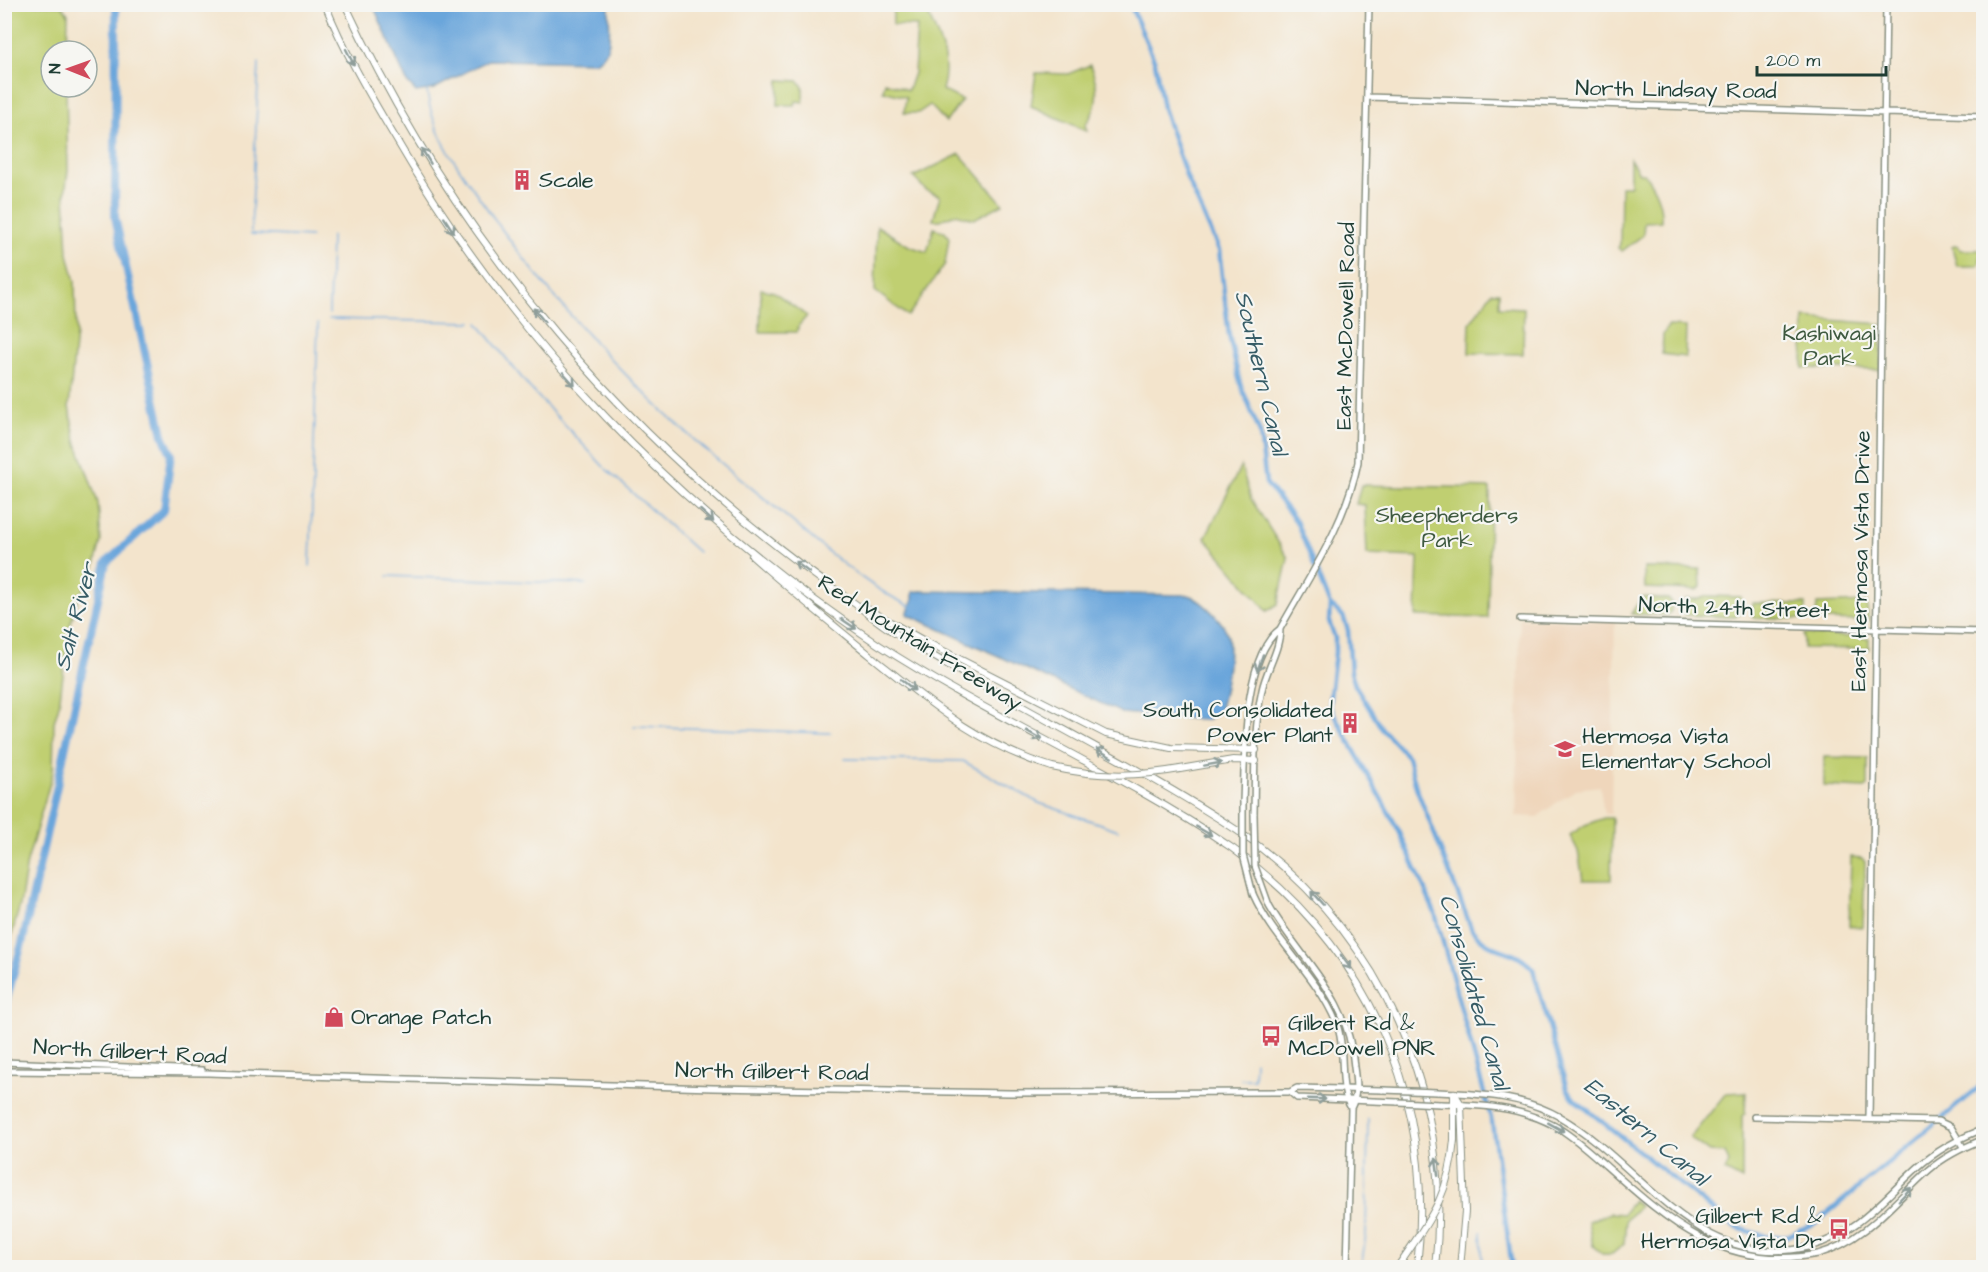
<svg xmlns="http://www.w3.org/2000/svg" width="1988" height="1272" font-family="'Architects Daughter',sans-serif">
<style>
.built{fill:#efd6bb}
.green{fill:#c0cf71;stroke:#708652;stroke-width:1.5}
.water{fill:#6ba6db;stroke:#457288;stroke-width:1.5}
.lines{fill:none;stroke-linecap:round;stroke-linejoin:round}
.stream{stroke:#6ba6db;stroke-width:1.5}
.canal{stroke:#6ba6db;stroke-width:4.5}
.river{stroke:#6ba6db;stroke-width:8}
.secondary-casing{stroke:#899080;stroke-width:8}
.primary-casing{stroke:#899080;stroke-width:8}
.highway-casing{stroke:#899080;stroke-width:8}
.secondary{stroke:#fff;stroke-width:5}
.primary{stroke:#fff;stroke-width:5}
.highway{stroke:#fff;stroke-width:6}
.secondary-bridge-casing{stroke:#899080;stroke-width:8;stroke-linecap:butt}
.primary-bridge-casing{stroke:#899080;stroke-width:8;stroke-linecap:butt}
.highway-bridge-casing{stroke:#899080;stroke-width:8;stroke-linecap:butt}
.secondary-bridge{stroke:#fff;stroke-width:5}
.primary-bridge{stroke:#fff;stroke-width:5}
.highway-bridge{stroke:#fff;stroke-width:6}
.oneway{stroke:#8f9e9a}
.labels{text-anchor:middle;dominant-baseline:central;stroke-width:4.5;stroke-linejoin:round;paint-order:stroke}
.street-label{font-size:22px;fill:#1f3d34;stroke:#f6f6f2}
.poi-label{font-size:22px;fill:#1f3d34;stroke:#f6f6f2;text-anchor:start}
.park-label{font-size:22px;fill:#3f5a40;stroke:#f6f6f2}
.water-label{font-size:24px;font-style:italic;fill:#365c66;stroke:#f6f6f2}
</style>
<rect width="100%" height="100%" fill="#f6f6f2"/>
<filter id="ink" filterUnits="userSpaceOnUse"><feTurbulence type="fractalNoise" baseFrequency=".0167" numOctaves="2"/><feDisplacementMap in="SourceGraphic" scale="12" xChannelSelector="R" yChannelSelector="G"/><feConvolveMatrix kernelMatrix="1 2 1 2 8 2 1 2 1" color-interpolation-filters="sRGB"/></filter>
<filter id="wash" filterUnits="userSpaceOnUse"><feTurbulence type="fractalNoise" baseFrequency=".008" numOctaves="4" result="noise"/><feDisplacementMap in="SourceGraphic" scale="24" xChannelSelector="R" yChannelSelector="G"/><feGaussianBlur stdDeviation="1.35" result="paint"/><feColorMatrix in="noise" values="0 0 0 0 0 0 0 0 0 0 0 0 0 0 0 0 0 1.4 0 .05"/><feComposite in="paint" operator="in"/></filter>
<g filter="url(#wash)">
<rect width="100%" height="100%" fill="#f3e4cc"/>
<path class="built" d="M1520 619 1615 621 1611 814H1604L1600 786 1576 789 1537 817 1516 816Z"/>
<path class="green" d="M5 4 62 5 68 14 67 51H51V87H66L68 170 65 195 68 254 75 282 76 333 69 407 76 441 98 503 101 541 93 573 78 598 69 630 59 705 54 722 53 772 27 862 20 905 5 959Z
M893 5H924C936 33 952 59 942 90L962 100 946 122 930 105 918 113H904L906 97 883 91 885 82 908 90 914 73 917 26 893 25Z
M1090 65C1099 86 1100 107 1085 125L1087 131 1031 106 1036 73 1068 74Z
M779 80 799 81 803 87V102L796 101 795 105H778Z
M960 154 1003 204 974 219 956 214 940 220H933L940 196 926 190 913 177Z
M1630 159 1639 173H1644C1655 188 1662 202 1661 221L1644 222 1643 235 1622 251 1618 248 1620 244 1621 186H1630Z
M877 226 909 246 927 252 934 228 945 232 949 238 945 264 908 316 875 291Z
M1957 245 1961 250H1981L1980 263 1978 266H1957L1952 247Z
M761 289 774 292 807 316 799 325 797 332H760Z
M1492 292H1499V307L1524 308 1523 354 1469 353 1470 323Z
M1804 318 1881 324V370L1803 368Z
M1668 326 1686 327 1685 357 1662 354 1663 335Z
M1241 466 1251 499 1288 558 1278 604 1267 611 1205 538Z
M1361 485 1490 488 1488 618 1416 616 1418 557 1367 555 1365 505 1356 504Z
M1644 568 1700 569 1701 587 1696 590 1645 588Z
M1708 596 1741 597V613L1735 617 1686 615 1682 611V602L1686 599H1699Z
M1642 597 1668 599 1672 602 1671 611 1667 615 1631 614Z
M1867 602 1868 621 1819 620 1816 616 1817 604Z
M1753 603 1806 604 1805 619 1756 618 1752 616Z
M1804 634 1869 638V649L1804 648Z
M1824 757 1868 758V786L1865 788 1824 786Z
M1604 818H1612L1611 880H1583L1578 851 1570 835 1585 825Z
M1851 857 1862 858 1865 862 1863 927 1849 926Z
M1746 1092 1745 1113 1742 1116V1180L1725 1171 1729 1163 1725 1153 1709 1152 1690 1138 1726 1093Z
M1633 1200 1639 1206 1626 1220 1624 1244 1612 1254H1602L1593 1246 1588 1221 1610 1213 1623 1214Z"/>
<path class="water" d="M373 5H609C608 23 616 54 594 62L488 60 434 89 416 92 407 82Z
M920 591 1189 595C1201 600 1225 622 1228 636 1231 655 1225 693 1219 711L1207 720 1122 713 907 614 913 600V592Z"/>
<g class="lines">
<path class="stream" d="M427 91C432 134 457 165 481 200 538 283 607 360 681 428 714 458 748 485 782 513 822 546 863 585 910 606
M251 231 259 63
M251 234 311 237
M329 314 331 236
M329 319 472 322
M478 323 529 387 604 467
M606 469 698 552
M310 566 318 324
M388 576 586 584
M634 726 831 733
M845 759 963 761 1039 803 1118 830
M1241 1079H1254L1255 1061
M1481 1232 1483 1268
M1361 1268 1366 1234 1368 1119"/>
<path class="canal" d="M1130 4 1155 62 1163 108 1187 178 1219 250 1229 335 1240 383 1260 433 1266 483 1296 521 1330 605 1329 622 1335 638V653L1329 705 1399 831 1435 913 1492 1122 1512 1268
M1330 605 1343 616 1348 630 1351 672 1355 685 1382 729 1408 757 1416 787 1472 930C1492 955 1513 946 1533 969L1567 1089 1575 1100 1734 1227 1768 1237H1785L1817 1222 1984 1083"/>
<path class="river" d="M4 1009 24 936 106 563 164 510 171 454 163 435 115 217 116 4"/>
</g>
</g>
<g filter="url(#ink)">
<g class="lines">
<g class="secondary-casing">
<path id="secondary" d="M1367 97 1984 116
M1520 619 1984 632
M1243 802C1245 758 1242 657 1280 629 1310 575 1346 523 1358 462L1369 4
M1254 814C1255 774 1253 731 1262 690 1266 670 1280 650 1280 629
M1253 894C1274 941 1316 974 1336 1022 1347 1048 1337 1087 1351 1108
M1269 905C1302 963 1349 994 1354 1067 1356 1081 1358 1095 1351 1108L1347 1268
M1754 1117 1938 1121 1951 1127 1963 1147
M1869 1119 1886 4"/>
</g>
<g class="primary-casing">
<path id="primary" d="M4 1062 202 1070
M4 1071 208 1073 713 1088 1010 1093 1290 1092 1297 1088 1383 1090
M1290 1092 1297 1098 1398 1102
M1437 1092C1480 1094 1521 1095 1560 1117 1644 1165 1695 1272 1809 1247 1857 1234 1883 1199 1917 1168 1937 1150 1959 1138 1984 1129
M1440 1104C1480 1105 1518 1106 1555 1126 1573 1136 1589 1151 1605 1165 1669 1222 1724 1272 1818 1254 1867 1240 1893 1202 1929 1170 1945 1156 1964 1147 1984 1139"/>
</g>
<g class="highway-casing">
<path id="highway" d="M325 4C343 49 368 92 393 134 513 341 680 513 879 645 993 719 1120 772 1232 848 1369 949 1436 1097 1417 1268
M345 4C457 244 630 447 847 598 862 608 876 621 892 631 1004 702 1127 758 1238 831 1381 931 1455 1093 1435 1268
M752 556C791 591 831 623 871 656 930 703 978 745 1052 767
M862 606 928 643 1106 734 1171 748 1256 750
M1180 769 1233 760 1256 761
M1454 1093 1461 1104 1465 1211 1460 1268
M1454 1140V1093"/>
</g>
<use href="#secondary" class="secondary"/>
<use href="#primary" class="primary"/>
<use href="#highway" class="highway"/>
<g class="secondary-bridge-casing">
<path id="secondary-bridge" d="M1243 802V855L1253 894
M1254 814 1255 866 1269 905"/>
</g>
<g class="primary-bridge-casing">
<path id="primary-bridge" d="M1383 1090 1437 1092
M1398 1102 1440 1104"/>
</g>
<g class="highway-bridge-casing">
<path id="highway-bridge" d="M1052 767C1095 777 1136 777 1180 769
M1397 1268C1428 1221 1449 1199 1454 1140"/>
</g>
<use href="#secondary-bridge" class="secondary-bridge"/>
<use href="#primary-bridge" class="primary-bridge"/>
<use href="#highway-bridge" class="highway-bridge"/>
</g>
<defs><path id="oneway-shaft" d="M-6 0H5M1.5-3L5.5 0L1.5 3" fill="none" stroke-width="1.6" stroke-linecap="round" stroke-linejoin="round" transform="scale(1.5)"/></defs>
<g class="oneway">
<use href="#oneway-shaft" transform="translate(350 57) rotate(63)"/>
<use href="#oneway-shaft" transform="translate(426 156) rotate(-121)"/>
<use href="#oneway-shaft" transform="translate(449 225) rotate(57)"/>
<use href="#oneway-shaft" transform="translate(539 315) rotate(-129)"/>
<use href="#oneway-shaft" transform="translate(569 379) rotate(48)"/>
<use href="#oneway-shaft" transform="translate(707 516) rotate(42)"/>
<use href="#oneway-shaft" transform="translate(802 567) rotate(-143)"/>
<use href="#oneway-shaft" transform="translate(849 624) rotate(34)"/>
<use href="#oneway-shaft" transform="translate(1260 663) rotate(109)"/>
<use href="#oneway-shaft" transform="translate(908 685) rotate(39)"/>
<use href="#oneway-shaft" transform="translate(1034 735) rotate(30)"/>
<use href="#oneway-shaft" transform="translate(1104 753) rotate(-150)"/>
<use href="#oneway-shaft" transform="translate(1213 764) rotate(-10)"/>
<use href="#oneway-shaft" transform="translate(1204 831) rotate(30)"/>
<use href="#oneway-shaft" transform="translate(1317 898) rotate(-132)"/>
<use href="#oneway-shaft" transform="translate(1346 962) rotate(54)"/>
<use href="#oneway-shaft" transform="translate(1317 1099) rotate(2)"/>
<use href="#oneway-shaft" transform="translate(1556 1127) rotate(29)"/>
<use href="#oneway-shaft" transform="translate(1437 1167) rotate(-97)"/>
<use href="#oneway-shaft" transform="translate(1905 1194) rotate(-46)"/>
</g>
</g>
<defs>
<g id="building-bare" transform="scale(1.62)"><path d="M-4-6H4V6H1V3H-1V6H-4ZM-2.5-4.3h1.7v1.8h-1.7ZM.8-4.3h1.7v1.8H.8ZM-2.5-1h1.7V.8h-1.7ZM.8-1h1.7V.8H.8Z" fill="#d1495b" stroke="#f6f6f2" stroke-width="2.5" paint-order="stroke"/></g>
<g id="school-bare" transform="scale(1.62)"><path d="M0-5L7-2L0 1L-7-2ZM-4 1L0 2.5L4 1V4Q0 6-4 4Z" fill="#d1495b" stroke="#f6f6f2" stroke-width="2.5" paint-order="stroke"/></g>
<g id="shop-bare" transform="scale(1.62)"><path d="M-5-2.5h2.3a2.7 3.5 0 0 1 5.4 0H5L5.5 6h-11ZM-1.5-2.5h3a1.5 2.3 0 0 0-3 0Z" fill="#d1495b" stroke="#f6f6f2" stroke-width="2.5" paint-order="stroke"/></g>
<g id="bus-bare" transform="scale(1.62)"><path d="M-5-6H5V4H4V6H2V4H-2V6H-4V4H-5ZM-3.5-4V0h7V-4ZM-3.5 1.2v1.5H-2V1.2ZM2 1.2v1.5H3.5V1.2Z" fill="#d1495b" stroke="#f6f6f2" stroke-width="2.5" paint-order="stroke"/></g>
</defs>
<g fill-rule="evenodd">
<use href="#building-bare" x="522" y="180"/>
<use href="#building-bare" x="1350" y="723"/>
<use href="#school-bare" x="1565" y="749"/>
<use href="#shop-bare" x="334" y="1017"/>
<use href="#bus-bare" x="1271" y="1036"/>
<use href="#bus-bare" x="1839" y="1229"/>
</g>
<g class="labels">
<g class="street-label">
<text transform="translate(1676 90) rotate(1)">North Lindsay Road</text>
<text transform="translate(1346 326) rotate(-89)">East McDowell Road</text>
<text transform="translate(1861 561) rotate(-89)">East Hermosa Vista Drive</text>
<text transform="translate(1734 608) rotate(2)">North 24th Street</text>
<text transform="translate(920 643) rotate(32)">Red Mountain Freeway</text>
<text transform="translate(130 1052) rotate(3)">North Gilbert Road</text>
<text transform="translate(772 1072) rotate(1)">North Gilbert Road</text>
</g>
<g class="poi-label">
<text x="539" y="180">Scale</text>
<text x="1333" y="710" text-anchor="end">South Consolidated<tspan x="1333" dy="25">Power Plant</tspan></text>
<text x="1582" y="736">Hermosa Vista<tspan x="1582" dy="25">Elementary School</tspan></text>
<text x="351" y="1017">Orange Patch</text>
<text x="1288" y="1023">Gilbert Rd &amp;<tspan x="1288" dy="25">McDowell PNR</tspan></text>
<text x="1822" y="1216" text-anchor="end">Gilbert Rd &amp;<tspan x="1822" dy="25">Hermosa Vista Dr</tspan></text>
</g>
<g class="park-label">
<text x="1829" y="333">Kashiwagi<tspan x="1829" dy="25">Park</tspan></text>
<text x="1447" y="515">Sheepherders<tspan x="1447" dy="25">Park</tspan></text>
</g>
<g class="water-label">
<text transform="translate(1261 373) rotate(77)">Southern Canal</text>
<text transform="translate(76 617) rotate(-75)">Salt River</text>
<text transform="translate(1474 992) rotate(74)">Consolidated Canal</text>
<text transform="translate(1646 1132) rotate(40)">Eastern Canal</text>
</g>
</g>
<rect width="1988" height="1272" fill="none" stroke="#f6f6f2" stroke-width="24"/>
<g transform="translate(69 69) rotate(271)"><circle r="28" fill="#f6f6f2" stroke="#a0aca6" stroke-width="1.5"/>
<path d="M0-4.5L10 22L0 15L-10 22Z" fill="#d1495b"/>
<text y="-9" font-size="16" font-weight="bold" text-anchor="middle" fill="#1f3d34">N</text>
</g>
<path d="M1757 66v9h129v-9" fill="none" stroke="#1f3d34" stroke-width="3"/>
<text x="1766" y="66" font-size="18" fill="#1f3d34" stroke="#f6f6f2" stroke-width="4.5" paint-order="stroke">200 m</text>
</svg>
